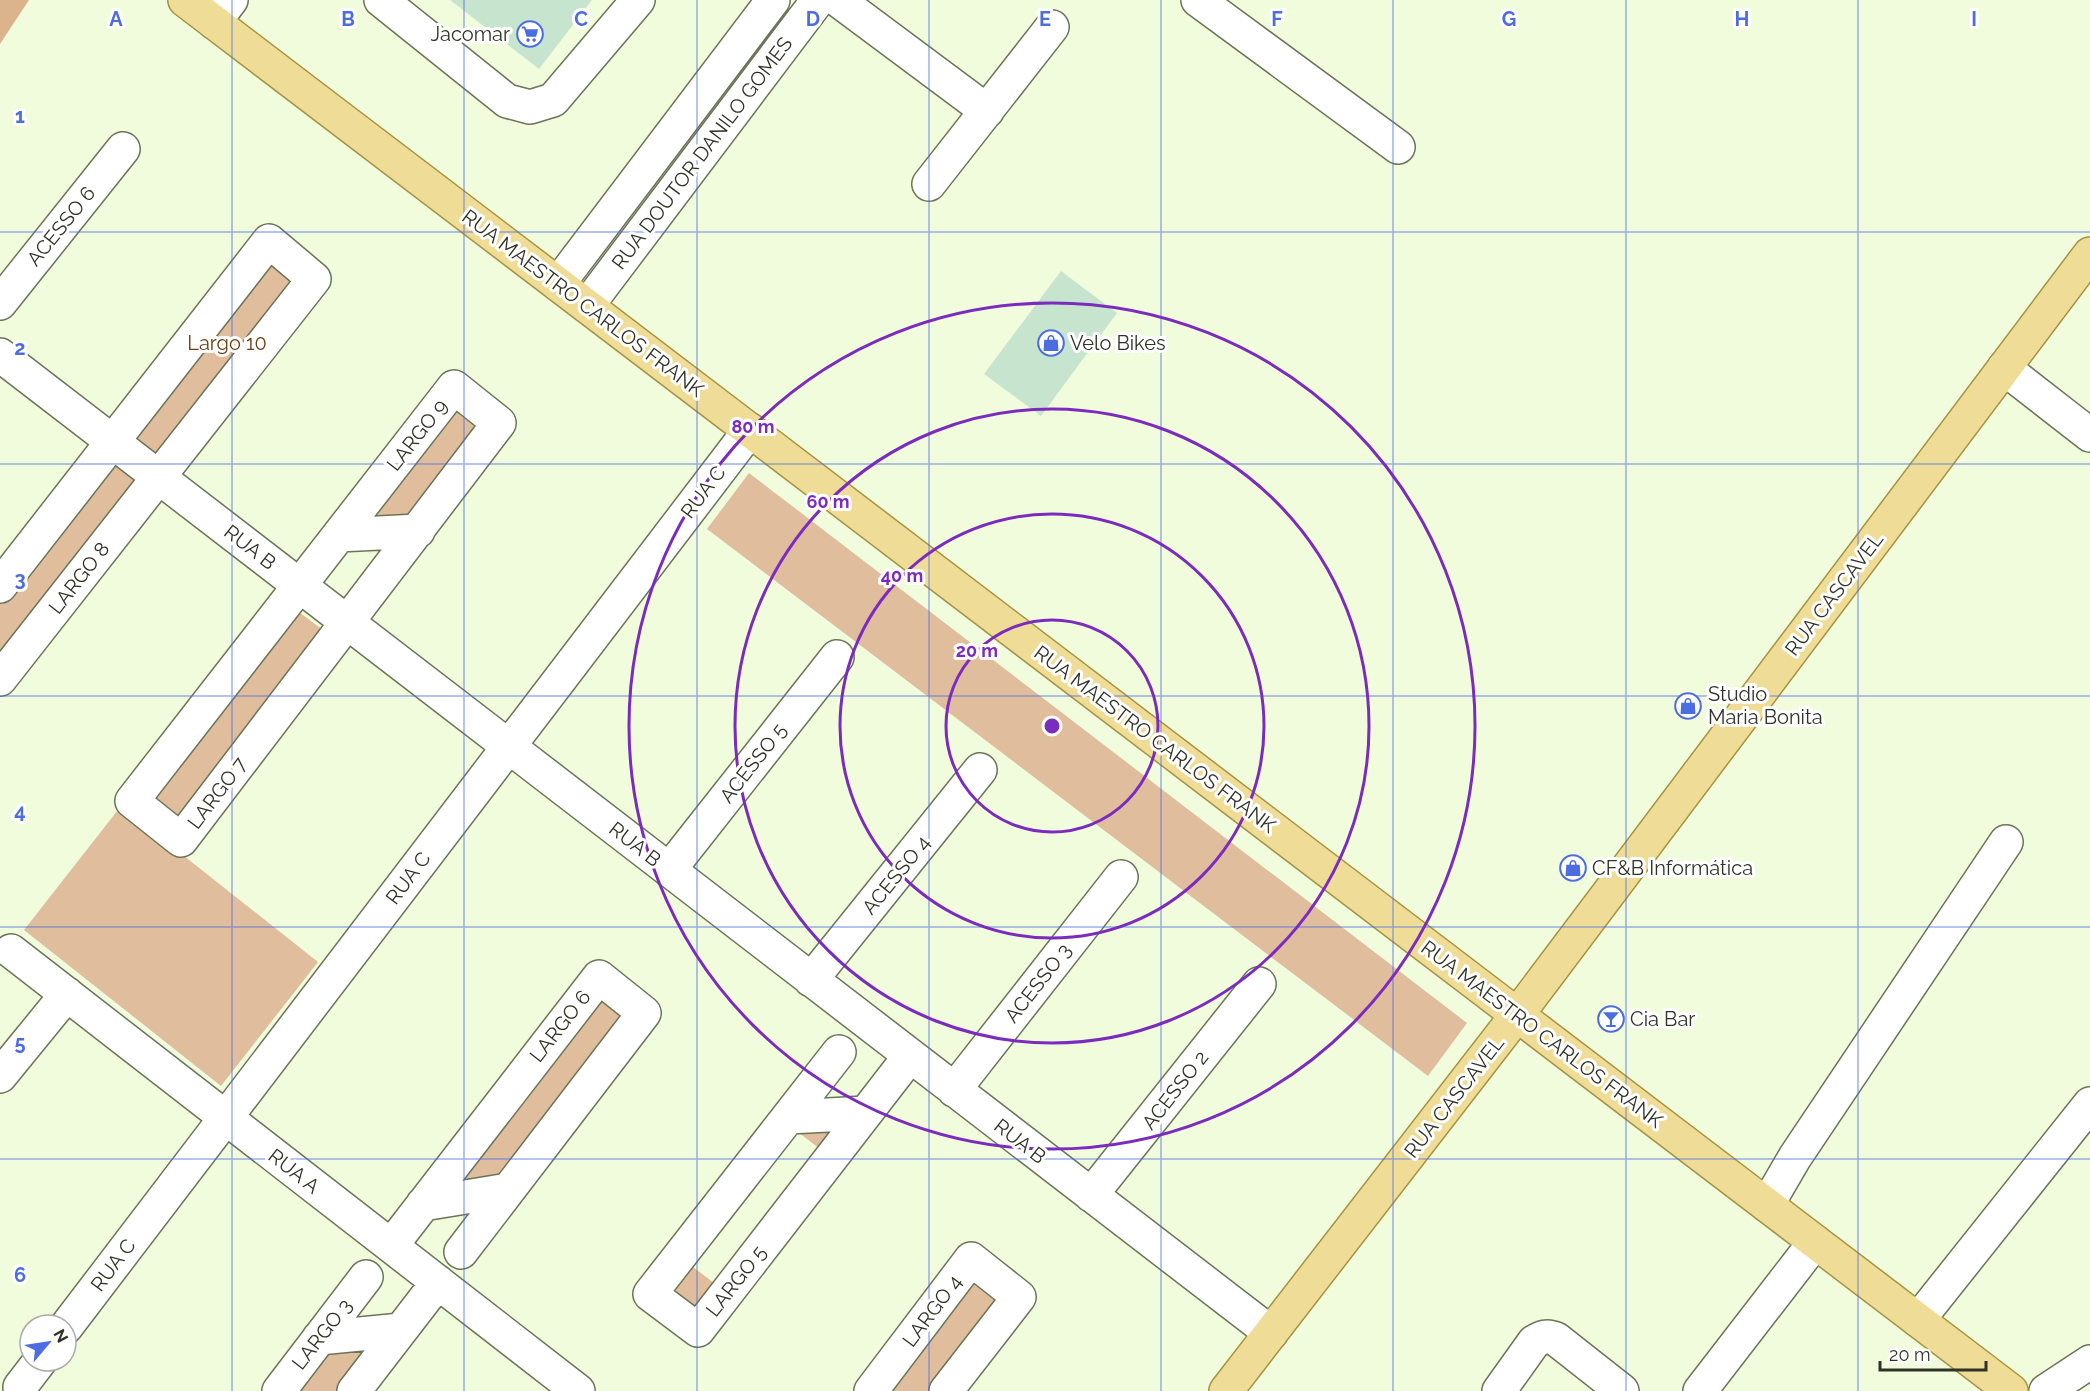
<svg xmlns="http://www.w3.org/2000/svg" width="2090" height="1391" font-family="Raleway,sans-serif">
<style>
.green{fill:#dfbd9d}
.forest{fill:#dbb48e}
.building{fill:#c7e5ce}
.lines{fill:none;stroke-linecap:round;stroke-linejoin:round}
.minor-casing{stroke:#6a7458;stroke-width:36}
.major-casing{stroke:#a59342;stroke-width:36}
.minor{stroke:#fff;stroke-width:33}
.major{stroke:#efdd97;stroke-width:33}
.grid{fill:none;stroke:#4c6de1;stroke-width:1.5;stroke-opacity:0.55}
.ring{fill:none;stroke:#7b2cbf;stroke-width:3}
.labels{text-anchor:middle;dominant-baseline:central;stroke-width:6;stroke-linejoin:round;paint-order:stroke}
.poi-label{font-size:20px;fill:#2f3327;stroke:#fff;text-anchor:start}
.street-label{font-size:20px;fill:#2f3327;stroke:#fff}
.park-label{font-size:20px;fill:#684116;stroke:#fff}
.grid-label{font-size:20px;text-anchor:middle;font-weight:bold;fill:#4c6de1;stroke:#fff;stroke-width:6;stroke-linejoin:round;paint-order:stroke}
.centre{fill:#7b2cbf;stroke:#fff;stroke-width:3}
.ring-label{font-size:18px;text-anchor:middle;font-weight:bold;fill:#7b2cbf;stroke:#fff;stroke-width:6;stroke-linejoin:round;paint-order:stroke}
</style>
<rect width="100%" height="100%" fill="#f1fcdd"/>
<path class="green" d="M270 255 302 280 159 461 128 436Z
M457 400 488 424 412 520 361 522Z
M110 462 140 485 0 664V602Z
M749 473 1467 1023 1428 1076 707 529Z
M295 609 327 633 181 823 149 799Z
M121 806 318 962 221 1086 24 930Z
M602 992 630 1014 503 1178 450 1188Z
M846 1123 824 1152 798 1132 693 1267 718 1286 695 1315 664 1290 792 1124Z
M974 1277 1002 1299 931 1391H887Z
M377 1341 339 1391H291L326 1347Z"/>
<path class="forest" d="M0 0H29L0 44Z"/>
<path class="building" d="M450 0H592L539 69Z
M1061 271 1117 313 1041 416 984 374Z"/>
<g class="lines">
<g class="minor-casing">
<path id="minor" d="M381 0 507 101 530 107 553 100 638 0
M838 0 987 111
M1198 0 1398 147
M214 22 231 0
M929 184 1052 27
M558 284 773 0
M0 303 123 149
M587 306 818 0
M0 355 1271 1333
M2004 368 2090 435
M454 387 499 423 181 840 132 801Z
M339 535 418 531
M0 586 269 241 314 279 0 679
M669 870 837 657
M11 951 578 1391
M811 980 980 770
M839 1052 650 1294 698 1330 910 1056
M0 1076 67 994
M954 1090 1121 877
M789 1117 866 1113
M1091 1195 1259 984
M423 1204 508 1190
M1767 1205 1795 1157 2006 842
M391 1246 599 977 644 1013 461 1252
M1918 1320 2090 1104
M66 1327 750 430
M319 1338 401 1330
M20 1387 40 1361
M279 1391 366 1277
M354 1391 438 1282
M871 1391 971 1259 1019 1297 946 1391
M1499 1391 1534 1342C1542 1337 1547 1335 1556 1339L1622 1391
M1700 1391 1815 1242
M2046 1391 2090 1362"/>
</g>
<g class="major-casing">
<path id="major" d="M185 0 2011 1391
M1226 1391 1517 1015 2090 254"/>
</g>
<use href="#minor" class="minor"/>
<use href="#major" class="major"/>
</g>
<path class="grid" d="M232 0V1391M464 0V1391M697 0V1391M929 0V1391M1161 0V1391M1393 0V1391M1626 0V1391M1858 0V1391M0 232H2090M0 464H2090M0 696H2090M0 927H2090M0 1159H2090"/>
<g class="ring">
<circle cx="1052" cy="726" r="106"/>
<circle cx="1052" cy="726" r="212"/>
<circle cx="1052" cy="726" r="317"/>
<circle cx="1052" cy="726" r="423"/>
</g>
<defs>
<g id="supermarket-ring" transform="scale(1.35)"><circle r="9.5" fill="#fff" stroke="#4c6de1" stroke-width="1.5"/><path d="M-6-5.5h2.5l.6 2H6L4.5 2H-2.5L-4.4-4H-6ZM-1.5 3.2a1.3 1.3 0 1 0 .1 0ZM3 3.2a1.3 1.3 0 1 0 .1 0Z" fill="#4c6de1"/></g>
<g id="shop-ring" transform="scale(1.35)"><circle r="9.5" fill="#fff" stroke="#4c6de1" stroke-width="1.5"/><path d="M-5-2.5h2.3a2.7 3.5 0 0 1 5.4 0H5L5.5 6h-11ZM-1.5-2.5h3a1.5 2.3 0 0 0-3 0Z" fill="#4c6de1"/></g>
<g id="bar-ring" transform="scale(1.35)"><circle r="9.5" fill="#fff" stroke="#4c6de1" stroke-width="1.5"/><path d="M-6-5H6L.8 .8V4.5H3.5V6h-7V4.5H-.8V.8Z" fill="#4c6de1"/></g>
</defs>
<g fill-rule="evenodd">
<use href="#supermarket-ring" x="530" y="34"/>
<use href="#shop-ring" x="1051" y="343"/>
<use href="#shop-ring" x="1688" y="706"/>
<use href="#shop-ring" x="1573" y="868"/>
<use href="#bar-ring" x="1611" y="1019"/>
</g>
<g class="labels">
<g class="poi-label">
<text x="510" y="34" text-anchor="end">Jacomar</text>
<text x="1070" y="343">Velo Bikes</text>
<text x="1708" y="694">Studio<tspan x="1708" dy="23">Maria Bonita</tspan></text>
<text x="1592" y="868">CF&amp;B Informática</text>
<text x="1630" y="1019">Cia Bar</text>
</g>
<g class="street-label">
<text transform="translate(702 153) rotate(-53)">RUA DOUTOR DANILO GOMES</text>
<text transform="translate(61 226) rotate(-51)">ACESSO 6</text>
<text transform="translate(583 303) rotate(37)">RUA MAESTRO CARLOS FRANK</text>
<text transform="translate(417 435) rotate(-52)">LARGO 9</text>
<text transform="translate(703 492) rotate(-53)">RUA C</text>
<text transform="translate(250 547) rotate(38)">RUA B</text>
<text transform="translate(79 578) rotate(-52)">LARGO 8</text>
<text transform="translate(1834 594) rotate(-53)">RUA CASCAVEL</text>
<text transform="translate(1155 739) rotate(37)">RUA MAESTRO CARLOS FRANK</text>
<text transform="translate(753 763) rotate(-52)">ACESSO 5</text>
<text transform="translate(217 793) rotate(-53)">LARGO 7</text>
<text transform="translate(635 844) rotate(38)">RUA B</text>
<text transform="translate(896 875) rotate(-51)">ACESSO 4</text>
<text transform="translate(408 878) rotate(-53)">RUA C</text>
<text transform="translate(1038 983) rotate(-52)">ACESSO 3</text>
<text transform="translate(560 1026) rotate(-52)">LARGO 6</text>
<text transform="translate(1542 1034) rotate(37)">RUA MAESTRO CARLOS FRANK</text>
<text transform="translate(1175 1090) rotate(-52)">ACESSO 2</text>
<text transform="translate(1454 1097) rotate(-52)">RUA CASCAVEL</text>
<text transform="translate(1020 1141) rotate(38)">RUA B</text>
<text transform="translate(294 1171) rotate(38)">RUA A</text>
<text transform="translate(113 1265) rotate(-53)">RUA C</text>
<text transform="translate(736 1281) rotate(-52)">LARGO 5</text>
<text transform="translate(932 1311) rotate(-53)">LARGO 4</text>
<text transform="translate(322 1334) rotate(-52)">LARGO 3</text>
</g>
<g class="park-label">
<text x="227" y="343">Largo 10</text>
</g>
</g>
<g class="grid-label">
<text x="116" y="26">A</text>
<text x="348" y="26">B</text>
<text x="581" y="26">C</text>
<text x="813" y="26">D</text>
<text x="1045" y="26">E</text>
<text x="1277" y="26">F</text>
<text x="1509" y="26">G</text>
<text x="1742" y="26">H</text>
<text x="1974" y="26">I</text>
<text x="20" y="123">1</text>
<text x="20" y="355">2</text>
<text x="20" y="586">3</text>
<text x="20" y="818">4</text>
<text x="20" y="1050">5</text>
<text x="20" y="1282">6</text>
</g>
<circle cx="1052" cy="726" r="9" class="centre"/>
<g class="ring-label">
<text x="753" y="433">80 m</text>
<text x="828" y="508">60 m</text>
<text x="902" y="582">40 m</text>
<text x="977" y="657">20 m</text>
</g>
<g transform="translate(48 1343) rotate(61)"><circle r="28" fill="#ffffff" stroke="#acada9" stroke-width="1.5"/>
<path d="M0-4.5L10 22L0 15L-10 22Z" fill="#4c6de1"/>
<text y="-9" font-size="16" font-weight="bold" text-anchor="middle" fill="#2f3327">N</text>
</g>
<path d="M1880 1361v9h106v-9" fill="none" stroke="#2f3327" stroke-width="3"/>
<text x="1889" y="1361" font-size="18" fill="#2f3327" stroke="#ffffff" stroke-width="4.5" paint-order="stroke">20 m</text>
</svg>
